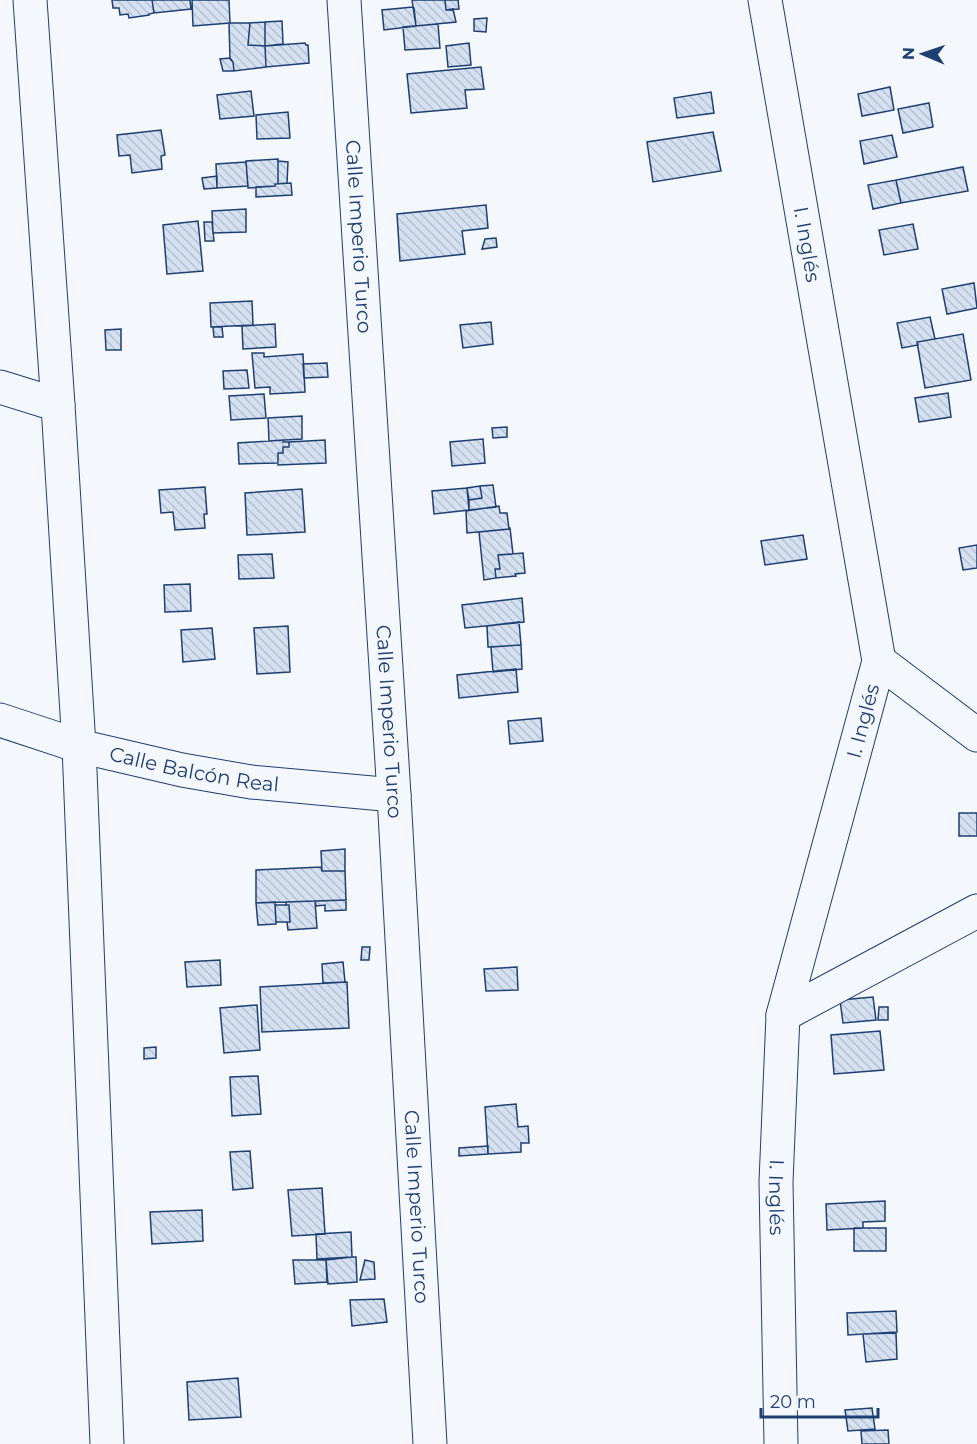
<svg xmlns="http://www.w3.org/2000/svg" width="977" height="1444" font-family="Montserrat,sans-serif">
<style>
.building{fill:url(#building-back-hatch);stroke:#1d3f73;stroke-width:1.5}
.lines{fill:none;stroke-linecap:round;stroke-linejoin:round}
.minor-casing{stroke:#1d3f73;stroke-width:35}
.minor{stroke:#f4f7fb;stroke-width:33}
.labels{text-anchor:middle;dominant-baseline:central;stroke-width:4.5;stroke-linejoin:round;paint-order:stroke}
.street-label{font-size:20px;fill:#1d3f73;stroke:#f4f7fb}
</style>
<defs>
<pattern id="building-back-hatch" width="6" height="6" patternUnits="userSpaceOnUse" patternTransform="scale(1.5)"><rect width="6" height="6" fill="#d5e0f0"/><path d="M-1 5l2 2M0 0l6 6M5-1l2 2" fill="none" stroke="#b6c1d1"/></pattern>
</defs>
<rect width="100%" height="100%" fill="#f4f7fb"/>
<path class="building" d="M112 0H152L154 13 149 14V15L129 18 128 14 120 15 119 8H113Z
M152 0H190L191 9 154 13Z
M192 0H229L230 23 193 26Z
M412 0H445L446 10 453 9 456 22 416 26Z
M445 0H458L459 9 446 10Z
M413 7 414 8 416 26 384 30 382 10Z
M487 18 486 32 474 31V19Z
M282 21 283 44 265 46V22Z
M265 22V46L248 45 250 23Z
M229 23H250L248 45 265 46 266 67 234 71 233 62 230 59Z
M438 24 440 48 405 50 403 27Z
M305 43 306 45H308L309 63 266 67 265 46Z
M469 43 471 65 448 67 446 46Z
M230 58 233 62 234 71H223L220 59Z
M481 67 484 89 465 90 467 108 411 113 407 74Z
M890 87 894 110 862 116 858 94Z
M251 91 254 116 220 119 217 95Z
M711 92 714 113 677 118 674 98Z
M929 103 933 127 903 133 898 109Z
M288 112 290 138 257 139 256 115Z
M161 130 165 155 161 156 162 169 132 173 130 155 119 156 117 135Z
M713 132 721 171 653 182 647 142Z
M892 135 897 157 864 164 860 141Z
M278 159V184H275V186L248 188 246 161Z
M278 161 288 162 287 183 278 184Z
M246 162 248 186 217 188 216 164Z
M963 167 968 191 901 203 896 180Z
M217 176V188L204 189 202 178Z
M896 180 901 203 873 209 868 185Z
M291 183 292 195 256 197V187L275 186V184Z
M486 205 488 228 462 231 465 254 400 261 397 214Z
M246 209V232L213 233 212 211Z
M198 221 203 271 167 274 163 225Z
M204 222H212L214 241H205Z
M913 224 918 249 884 255 879 230Z
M496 238 497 247 482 249 485 239Z
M974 283 977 308 947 314 942 289Z
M252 301 253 325 211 327 210 303Z
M930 317 935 339 917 342 918 345 902 348 897 323Z
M491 322 493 344 463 348 460 325Z
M275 324 276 347 243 349 242 326Z
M213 327H222L223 337H214Z
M121 329V350H106L105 330Z
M963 334 971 380 925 388 917 342Z
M252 353H264V357L303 354 305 392 270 394V387L255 388Z
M327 363 328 377 304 378 303 364Z
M247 370 249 388 224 389 223 371Z
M948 393 951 417 919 422 915 398Z
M264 394 266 418 231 420 229 396Z
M302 416V439L269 441 268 418Z
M507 427V437L493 438 492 428Z
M483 439 485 463 452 466 450 442Z
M283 440V442H289V447H283V453H278V463L239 464 238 443Z
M325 440 326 463 278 465V453H283V447H289V442Z
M493 485 496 507 469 510V500L482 498 480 486Z
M480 486 482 498 469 500 467 488Z
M205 487 207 514H204L205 528 175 530 173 512 161 513 159 490Z
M467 488 469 510 434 514 432 491Z
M302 489 305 532 247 535 245 493Z
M499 506 500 513H507L509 529 467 533 466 511Z
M509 528H510L513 554 498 555 500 569H495L496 578 484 580 479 532 509 529Z
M803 535 807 559 765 565 761 541Z
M977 545V568L963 570 959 548Z
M523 553 525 573 515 574 516 576 496 578 495 569H500L498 555Z
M272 554 274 578 239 579 238 555Z
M190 584 191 611 165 612 164 585Z
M522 598 524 622 465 628 462 605Z
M519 622 521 645 488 647 487 626Z
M288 626 290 672 257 674 254 628Z
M212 628 215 659 183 662 181 630Z
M521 645 522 669 493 672 491 647Z
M516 669 518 692 459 698 457 675Z
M541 718 543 741 510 744 508 721Z
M959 813H977V836H959Z
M345 849V871H322L321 851Z
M321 867 322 871H345L346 900 256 903V870Z
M346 900V910L325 911V905L316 906 315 901Z
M315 901 317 928 288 930 287 922H290L289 905H286V902Z
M275 902 276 924 258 925 256 903Z
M275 905H289L290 922H276Z
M362 947H370L369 960H361Z
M220 960 221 985 187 987 185 962Z
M343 962 345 982 323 983 322 964Z
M517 967 518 990 486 991 484 969Z
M347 982 349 1028 262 1032 260 987Z
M873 997 876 1020 843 1023 840 1000Z
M257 1005 260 1050 224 1053 220 1008Z
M879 1007H888V1020H878Z
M880 1031 884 1070 834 1074 831 1035Z
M156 1047V1058L144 1059V1048Z
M258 1076 261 1114 232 1116 230 1077Z
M516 1104 518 1127 528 1126 529 1143H521V1152L488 1154 485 1107Z
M488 1146V1154L459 1156V1148Z
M250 1151 253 1188 233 1190 230 1152Z
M322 1188 325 1234 292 1236 288 1190Z
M885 1201V1221L863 1222V1228L827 1230 826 1204Z
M202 1210 203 1241 152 1244 150 1212Z
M854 1228H886V1251H854Z
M351 1232 352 1257 317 1259 316 1234Z
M352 1257H356L357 1282 328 1284 326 1260Z
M293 1260H326L327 1282 295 1284Z
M365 1260 374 1262 375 1279 360 1280Z
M384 1299 387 1322 352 1326 350 1300Z
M896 1311 897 1332 848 1335 847 1313Z
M896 1333 897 1359 866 1362 863 1334Z
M238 1378 241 1417 189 1420 187 1382Z
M872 1408 875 1429 848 1431 845 1410Z
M888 1430 889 1444H862L861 1431Z"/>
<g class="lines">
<g class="minor-casing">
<g id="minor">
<path d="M30 0 58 405 79 746 107 1444"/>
<path id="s1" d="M344 0 394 795 430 1444"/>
<path id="s2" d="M765 0 879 661 783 1015 776 1182 781 1444"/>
<path d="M0 387 58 405"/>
<path d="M879 661 977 735"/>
<path id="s3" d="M0 720 79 746 182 770 251 782 394 795"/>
<path d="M783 1015 977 911"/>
</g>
</g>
<use href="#minor" class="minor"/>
</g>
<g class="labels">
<g class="street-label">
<text stroke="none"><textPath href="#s1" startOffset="237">Calle Imperio Turco</textPath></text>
<text stroke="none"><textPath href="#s2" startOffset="248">I. Inglés</textPath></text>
<text transform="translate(863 721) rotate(-75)">I. Inglés</text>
<text stroke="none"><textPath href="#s1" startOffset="723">Calle Imperio Turco</textPath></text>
<text stroke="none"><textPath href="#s3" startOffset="201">Calle Balcón Real</textPath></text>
<text stroke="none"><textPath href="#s2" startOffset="1220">I. Inglés</textPath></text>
<text stroke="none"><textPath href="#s1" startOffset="1209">Calle Imperio Turco</textPath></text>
</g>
</g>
<g transform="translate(923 54) rotate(272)" stroke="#f4f7fb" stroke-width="4.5" paint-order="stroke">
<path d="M0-4.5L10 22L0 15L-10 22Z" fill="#1d3f73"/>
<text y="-9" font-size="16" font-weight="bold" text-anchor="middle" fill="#1d3f73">N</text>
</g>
<path d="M761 1408v9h117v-9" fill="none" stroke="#1d3f73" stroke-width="3"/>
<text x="770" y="1408" font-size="18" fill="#1d3f73" stroke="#f4f7fb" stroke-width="4.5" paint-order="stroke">20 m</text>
</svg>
